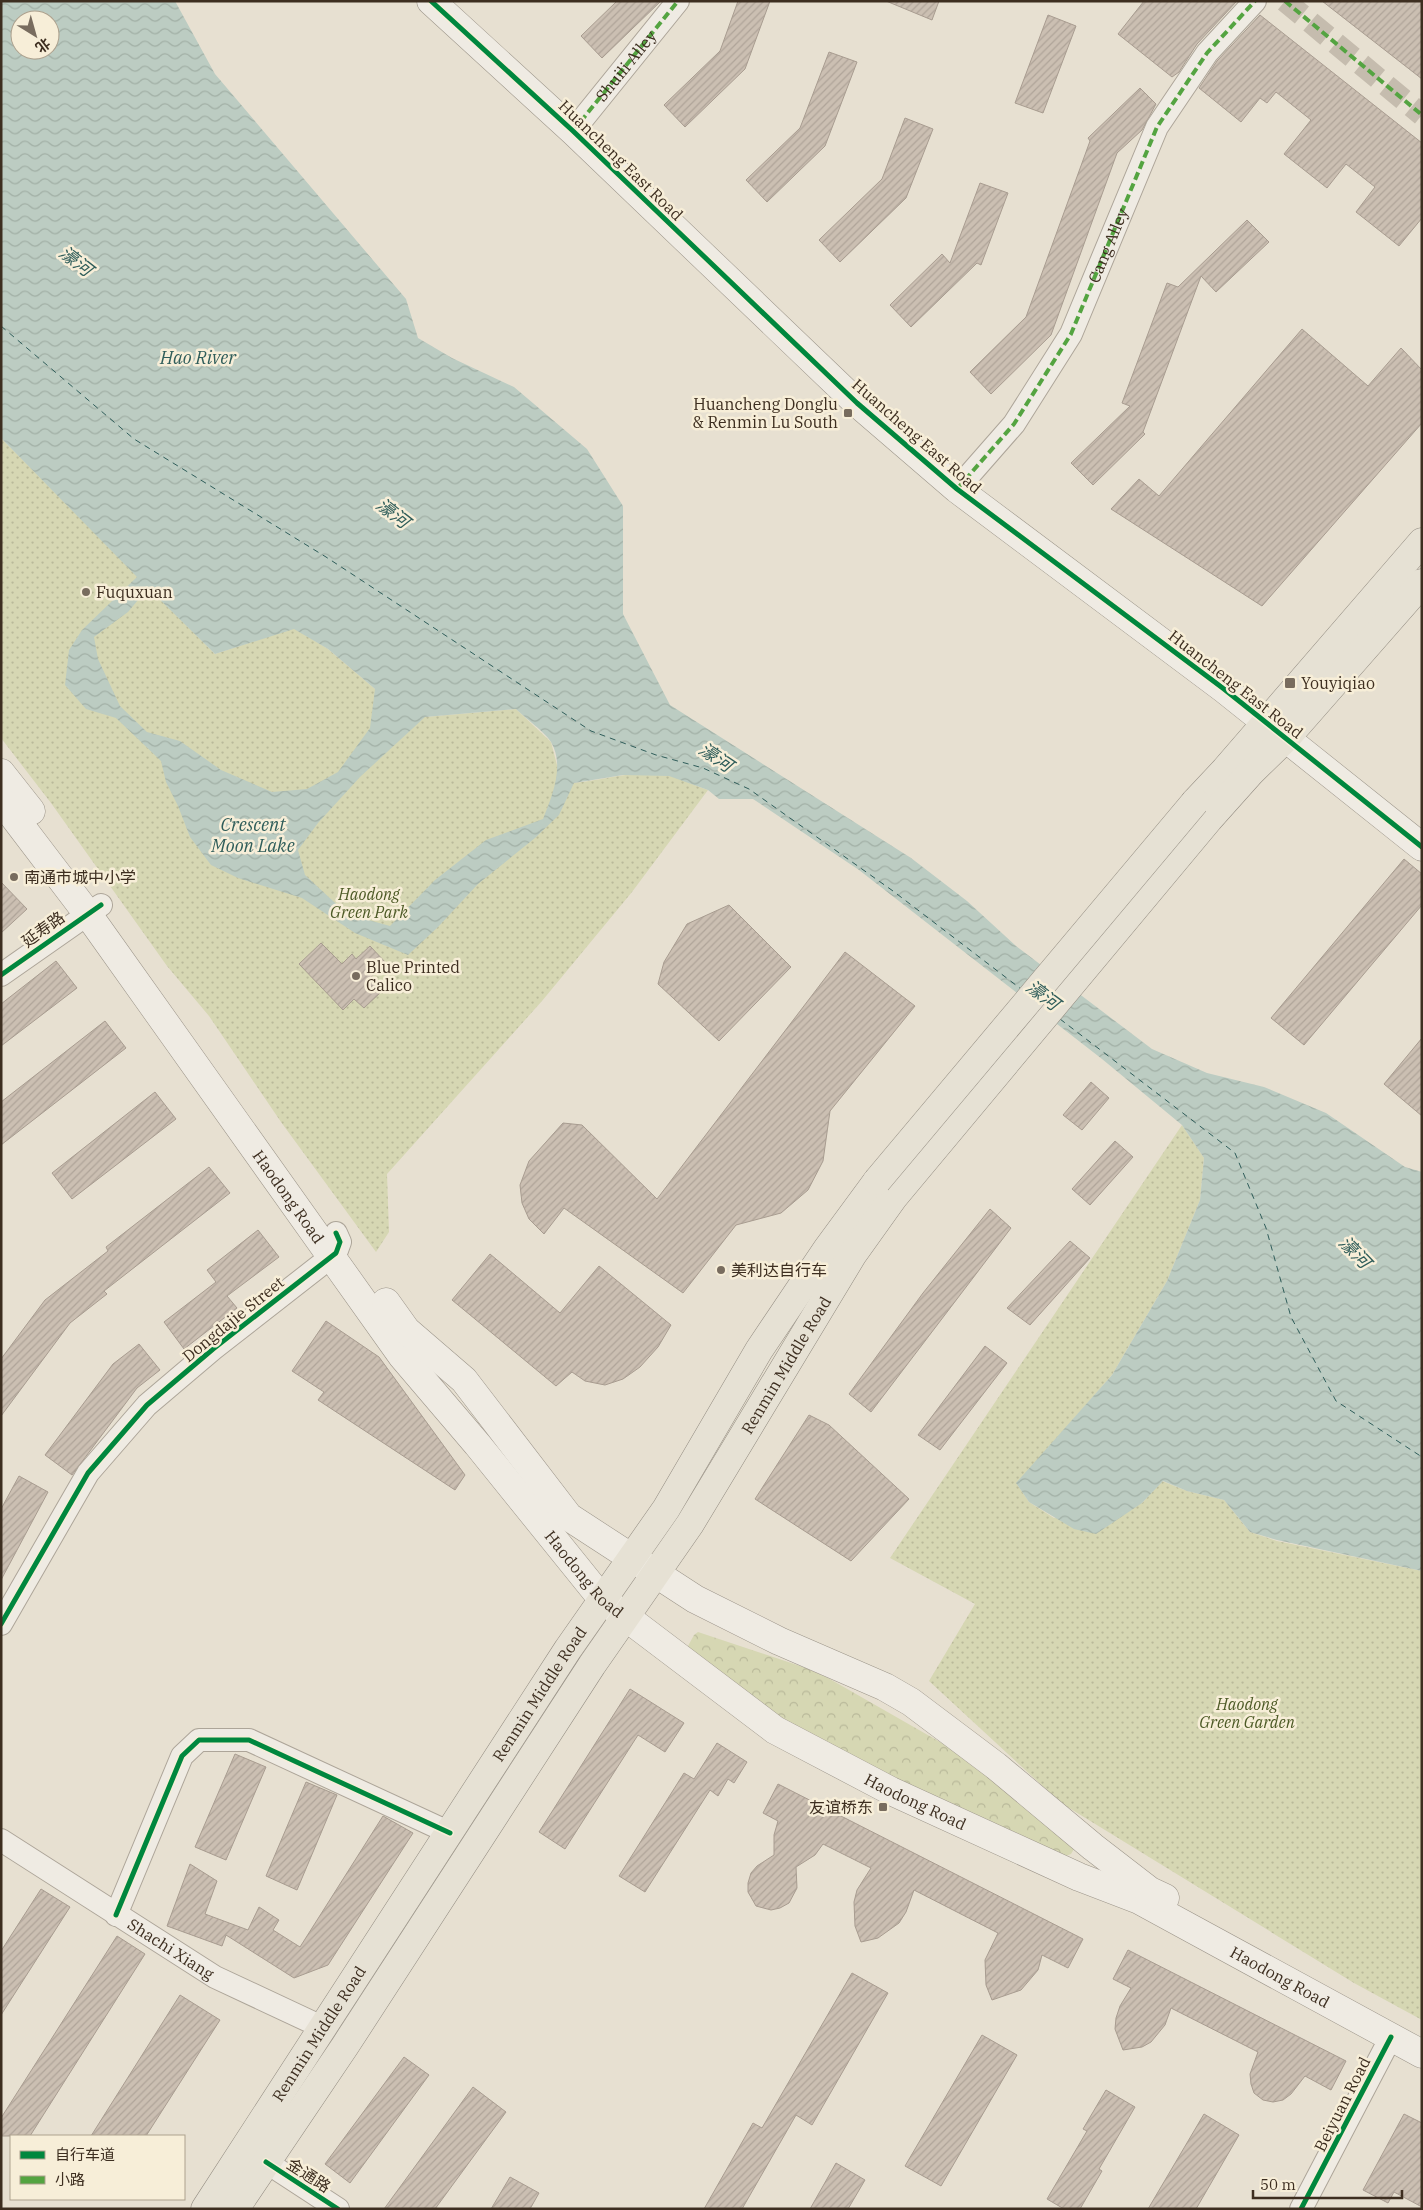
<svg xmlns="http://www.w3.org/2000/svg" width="1423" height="2210" font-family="'IBM Plex Serif','Noto Sans SC',serif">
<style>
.forest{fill:url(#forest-crowns)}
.park{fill:url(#park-dots)}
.water{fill:url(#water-waves);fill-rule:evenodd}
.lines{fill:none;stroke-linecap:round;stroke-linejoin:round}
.ferry{stroke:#2f5d5a;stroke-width:1;stroke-dasharray:6 5;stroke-linecap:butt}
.building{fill:url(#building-hatch);stroke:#a89c90}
.street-tunnel{stroke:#c5bcae;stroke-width:22;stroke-dasharray:22 11;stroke-linecap:butt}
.street-casing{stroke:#ada599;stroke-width:24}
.secondary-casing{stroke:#9c958a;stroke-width:29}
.primary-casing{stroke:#928b80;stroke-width:29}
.street{stroke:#efebe3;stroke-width:22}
.secondary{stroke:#efebe3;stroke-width:28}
.primary{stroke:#e6e1d4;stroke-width:28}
.primary-bridge-casing{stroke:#928b80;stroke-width:29;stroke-linecap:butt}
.primary-bridge{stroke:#e6e1d4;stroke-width:28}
.quiet{stroke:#54a441;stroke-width:4;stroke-dasharray:8 4;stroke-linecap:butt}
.cycleway-casing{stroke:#f7eed8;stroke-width:8}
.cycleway{stroke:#00873e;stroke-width:5}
.poi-dot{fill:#786c5e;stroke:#f7eed8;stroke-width:2}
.labels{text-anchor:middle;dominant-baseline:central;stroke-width:5;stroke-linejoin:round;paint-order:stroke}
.street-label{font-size:16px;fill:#3d2e20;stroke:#f7eed8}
.poi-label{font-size:16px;fill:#3d2e20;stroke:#f7eed8;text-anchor:start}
.park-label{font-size:16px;font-style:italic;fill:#4d5a26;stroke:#f7eed8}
.water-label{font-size:18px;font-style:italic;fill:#2f5d5a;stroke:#f7eed8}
</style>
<defs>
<pattern id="forest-crowns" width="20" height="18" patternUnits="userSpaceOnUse" patternTransform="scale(1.25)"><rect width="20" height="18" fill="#d6d7b3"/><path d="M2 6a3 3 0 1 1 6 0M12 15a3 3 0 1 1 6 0" fill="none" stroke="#b9b99a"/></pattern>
<pattern id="park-dots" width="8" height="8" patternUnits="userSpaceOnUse" patternTransform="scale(1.25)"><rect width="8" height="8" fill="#d6d7b3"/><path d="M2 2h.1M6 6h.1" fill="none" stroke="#b9b99a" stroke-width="1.8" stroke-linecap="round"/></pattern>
<pattern id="water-waves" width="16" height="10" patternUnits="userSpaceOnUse" patternTransform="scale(1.25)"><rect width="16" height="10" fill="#bcccc2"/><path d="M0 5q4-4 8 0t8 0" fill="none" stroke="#a2b0a6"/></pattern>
<pattern id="building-hatch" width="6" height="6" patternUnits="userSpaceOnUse" patternTransform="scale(1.25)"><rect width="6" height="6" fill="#cbbfb2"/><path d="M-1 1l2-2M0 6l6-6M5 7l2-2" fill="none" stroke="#afa499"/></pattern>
</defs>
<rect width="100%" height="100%" fill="#e7e0d1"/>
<path class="forest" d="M698 1632 806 1668 828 1678 982 1766 1074 1849 1071 1854 1066 1856 998 1829 793 1727 689 1649 688 1646 694 1635Z"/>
<path class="park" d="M1 438 215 654 294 628 328 649 375 689 425 717 516 709 551 742 557 765 574 783C605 780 640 768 671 776 684 780 696 786 708 790L632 892 542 1001 387 1174 389 1232 376 1252 281 1122 209 1016 167 966 51 803 1 738Z
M1182 1125 1204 1158 1200 1200 1167 1281 1112 1375 1017 1484 1029 1502 1054 1518 1142 1503 1162 1481 1187 1491 1224 1500 1250 1532 1277 1541 1422 1571V2020L1354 1983 1061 1803 929 1681 975 1604 890 1558Z"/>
<path class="water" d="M1 1H175L215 74 406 299 418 338 452 358 514 387 587 449 623 506V614L670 705 911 858 967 901 1016 946 1152 1049 1207 1073 1264 1087 1326 1113 1405 1167 1422 1172V1571L1277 1540 1250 1532 1224 1500 1187 1491 1163 1481 1142 1503 1096 1534 1074 1529 1029 1502 1016 1483 1112 1375 1167 1281 1200 1200 1204 1158 1182 1125 1102 1059 859 870 753 799H719L708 790 669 776 623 775 574 783 559 815 535 838 478 884 438 927 408 955 355 933 302 898 238 878 211 865 190 837 178 806 166 782 161 761 116 718 86 709 65 685 69 650 82 630 137 577 1 438ZM20 20H50V50H20ZM148 588 215 654 294 629 328 649 375 689 370 728 338 772 307 789 272 792 221 770 180 741 147 732 120 706 98 659 94 637 128 612ZM516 709C525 718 545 732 551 742 565 766 552 796 543 819L486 840 435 880 390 926 347 914 305 875 298 850 318 823 360 777 425 717Z"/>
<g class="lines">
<path class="ferry" d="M1 326 134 439 326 557 591 731 656 755 703 768 749 789 893 891 1021 989
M1060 1019 1235 1153 1266 1228 1291 1317 1336 1401 1422 1457"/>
</g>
<path class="building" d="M617 1H661L602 58 581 36Z
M738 1H770L745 69 685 127 664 105 720 51Z
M886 1H939L932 20Z
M1144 1H1237L1197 44 1179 72 1172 77 1118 34Z
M1322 1H1422V79Z
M1048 15 1076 26 1043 113 1015 103Z
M1260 15 1422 143V218L1399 246 1356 212 1375 187 1346 164 1327 188 1284 154 1311 120 1276 92 1267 103 1260 98 1241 122 1199 88 1217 61Z
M829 52 857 62 825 146 767 202 746 180 800 128Z
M1140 88 1156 104 1142 130 1117 153 1051 335 991 394 970 372 1026 317 1090 141 1088 138Z
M905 118 933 129 906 198 840 262 819 240 882 179Z
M980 183 1008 193 981 265 977 263 911 327 890 305 942 254 950 263Z
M1247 220 1269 242 1216 292 1201 276 1143 432 1145 434 1093 485 1071 463 1130 406 1122 403 1167 283 1178 287Z
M1302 329 1368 386 1401 348 1422 370V423L1262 606 1111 509 1139 479 1159 496Z
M1404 859 1422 874V905L1304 1045 1271 1018Z
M1 882 27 909 1 933Z
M729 905 791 967 719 1041 658 984 664 962 687 924Z
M321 943 342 964 352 954 356 959 370 946 386 963 369 979 381 992 364 1008 354 999 343 1010 299 964Z
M845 952 915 1006 830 1111 823 1161 808 1190 781 1213 736 1225 683 1293 564 1208 544 1234 529 1219 522 1203 520 1185 529 1161 563 1123 582 1125 657 1199Z
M56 961 77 988 1 1046V1004Z
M105 1021 126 1048 1 1145V1102Z
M1422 1038V1116L1384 1084Z
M1091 1082 1109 1098 1082 1130 1063 1115Z
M155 1092 176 1119 72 1199 52 1173Z
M1115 1141 1133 1157 1090 1205 1072 1189Z
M209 1167 230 1193 104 1291 107 1294 70 1323 1 1416V1359L45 1300 108 1251 106 1247Z
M990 1209 1011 1228 871 1412 849 1394 923 1293Z
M258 1230 279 1257 227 1296 237 1308 184 1349 164 1322 216 1282 207 1270Z
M1070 1241 1090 1258 1030 1325 1007 1308Z
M490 1254 560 1313 599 1266 671 1325 658 1347 640 1367 623 1379 605 1385 585 1381 572 1372 556 1386 452 1300Z
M326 1321 379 1357 465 1475 455 1490 318 1400 324 1392 292 1371Z
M139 1344 160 1370 137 1388 72 1475 45 1455 113 1364Z
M985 1346 1007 1363 940 1450 918 1435Z
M809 1415 829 1425 909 1499 851 1561 755 1499Z
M19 1476 48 1492 1 1580V1509Z
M630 1689 684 1723 665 1752 638 1735 565 1849 539 1832Z
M717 1743 747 1762 734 1783 728 1779 718 1796 710 1790 645 1892 619 1876 684 1773 694 1779Z
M235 1754 266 1767 226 1860 195 1847Z
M306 1782 337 1795 297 1890 266 1876Z
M778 1784 1083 1939 1068 1968 1042 1955 1038 1970 1021 1990 992 2000 986 1985 985 1960 998 1933 914 1890 906 1912 899 1923 878 1938 861 1942 855 1926 854 1902 857 1890 871 1868 823 1844 815 1855 796 1867 797 1888 789 1903 780 1908 771 1910 756 1906 748 1892V1883L751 1873 757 1866 774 1855V1835L778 1821 763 1813Z
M383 1816 413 1833 328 1965 294 1978 226 1935 222 1946 167 1926 190 1864 217 1881 205 1914 248 1930 259 1907 279 1920 273 1930 300 1947Z
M41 1889 70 1907 1 2015V1951Z
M117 1936 145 1954 30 2136H1V2118Z
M1128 1950 1346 2061 1331 2090 1305 2076 1291 2094 1283 2100 1273 2102 1263 2100 1254 2093 1251 2084 1250 2074 1258 2052 1171 2008 1165 2025 1151 2042 1142 2047 1123 2050 1115 2029 1116 2018 1120 2006 1131 1988 1113 1979Z
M852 1973 888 1993 812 2125 796 2115 742 2209H704L753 2123 762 2128Z
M180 1995 220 2020 146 2136H91Z
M982 2035 1017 2055 941 2186 905 2166Z
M404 2057 429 2075 350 2183 325 2164Z
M473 2087 506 2112 435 2209H384Z
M1106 2090 1135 2107 1099 2169 1102 2171 1080 2209H1064L1047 2199 1087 2131 1083 2129Z
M1204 2114 1239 2135 1196 2209H1148Z
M1404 2114 1422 2123V2207L1394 2192 1388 2203 1363 2190Z
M836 2163 865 2180 848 2209H810Z
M510 2177 539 2193 530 2209H491Z"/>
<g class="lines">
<path class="street-tunnel" d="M1285 1 1422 115"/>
<g class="street-casing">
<g id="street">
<path d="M573 131 678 1"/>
<path id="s1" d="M957 489 1014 424 1071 334 1157 127 1207 53 1255 1"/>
<path d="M1 975 101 905"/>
<path d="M1 1624 88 1473 147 1405 213 1349 336 1253 340 1242 336 1233"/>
<path id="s2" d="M1 1840 215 1977 324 2028"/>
<path d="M116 1915 182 1756 199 1740H249L450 1833"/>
<path d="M266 2162 338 2209"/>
<path d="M1301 2209 1391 2037"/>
</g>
</g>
<g class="secondary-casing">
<g id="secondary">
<path d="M431 1 573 131 857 403 957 489 1224 689 1422 847"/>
<path d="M1 773 31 811"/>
<path id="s3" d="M1 800 87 913 402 1356 477 1444 602 1599 775 1730 891 1791 1079 1877 1139 1900 1422 2054"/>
<path d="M386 1302 406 1330 464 1380 569 1517 695 1599 779 1641 885 1687 911 1702 996 1766 1093 1847 1150 1891 1165 1898"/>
</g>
</g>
<g class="primary-casing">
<g id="primary">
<path d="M1195 802 1225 770 1422 542"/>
<path id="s4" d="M205 2209 568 1649 666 1509 759 1350 827 1249 877 1181"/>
<path id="s5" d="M235 2209 345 2046 592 1665 690 1524 853 1254 893 1198 1209 819 1251 772 1286 738 1422 583"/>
</g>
</g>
<use href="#street" class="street"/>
<use href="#secondary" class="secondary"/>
<use href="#primary" class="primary"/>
<g class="primary-bridge-casing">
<path id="primary-bridge" d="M877 1181 1195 802"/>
</g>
<use href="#primary-bridge" class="primary-bridge"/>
<g class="quiet">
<path d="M1285 1 1422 115"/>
<path id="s6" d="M573 131 678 1"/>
<path d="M957 489 1014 424 1071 334 1157 127 1207 53 1255 1"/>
</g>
<g class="cycleway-casing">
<path id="cycleway" d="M431 1 573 131 857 403 957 489 1224 689 1422 847
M1 975 101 905
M1 1624 88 1473 147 1405 213 1349 336 1253 340 1242 336 1233
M116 1915 182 1756 199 1740H249L450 1833
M266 2162 338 2209
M1301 2209 1391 2037"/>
</g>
<use href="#cycleway" class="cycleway"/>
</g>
<g class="poi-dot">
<rect x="843" y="408" width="10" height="10" rx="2.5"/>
<circle cx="86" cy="592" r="5"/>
<rect x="1284" y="677" width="12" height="12" rx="2.5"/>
<circle cx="14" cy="877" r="5"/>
<circle cx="356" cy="976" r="5"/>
<circle cx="721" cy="1270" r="5"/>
<rect x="878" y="1802" width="10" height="10" rx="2.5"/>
</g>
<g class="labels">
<g class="street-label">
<text stroke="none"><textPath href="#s6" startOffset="84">Shuili Alley</textPath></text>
<text transform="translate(621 160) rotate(44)">Huancheng East Road</text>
<text stroke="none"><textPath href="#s1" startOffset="289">Cang Alley</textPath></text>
<text transform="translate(917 436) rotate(41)">Huancheng East Road</text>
<text transform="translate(1236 684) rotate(38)">Huancheng East Road</text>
<text transform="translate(43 929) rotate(-36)">延寿路</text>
<text stroke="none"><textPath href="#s3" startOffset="490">Haodong Road</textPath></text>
<text transform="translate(233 1319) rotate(-39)">Dongdajie Street</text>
<text stroke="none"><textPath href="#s5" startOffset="1008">Renmin Middle Road</textPath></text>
<text stroke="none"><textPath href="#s3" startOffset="970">Haodong Road</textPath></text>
<text stroke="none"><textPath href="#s4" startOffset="614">Renmin Middle Road</textPath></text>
<text stroke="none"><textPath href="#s3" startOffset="1375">Haodong Road</textPath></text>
<text stroke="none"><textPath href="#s2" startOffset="202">Shachi Xiang</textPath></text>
<text stroke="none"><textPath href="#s3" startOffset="1780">Haodong Road</textPath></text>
<text stroke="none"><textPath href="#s4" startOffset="209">Renmin Middle Road</textPath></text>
<text transform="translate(1342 2104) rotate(-63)">Beiyuan Road</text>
<text transform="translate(309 2175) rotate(33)">金通路</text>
</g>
<g class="poi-label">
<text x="838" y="404" text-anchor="end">Huancheng Donglu<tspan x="838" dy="18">&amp; Renmin Lu South</tspan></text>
<text x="96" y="592">Fuquxuan</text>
<text x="1301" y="683">Youyiqiao</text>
<text x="24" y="877">南通市城中小学</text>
<text x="366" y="967">Blue Printed<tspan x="366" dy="18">Calico</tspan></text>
<text x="731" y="1270">美利达自行车</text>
<text x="873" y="1807" text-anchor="end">友谊桥东</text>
</g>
<g class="park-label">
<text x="369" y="894">Haodong<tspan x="369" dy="18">Green Park</tspan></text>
<text x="1247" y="1704">Haodong<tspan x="1247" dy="18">Green Garden</tspan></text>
</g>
<g class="water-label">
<text transform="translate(76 261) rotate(38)">濠河</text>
<text x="198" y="357">Hao River</text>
<text transform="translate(393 513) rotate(38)">濠河</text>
<text transform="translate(716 757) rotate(34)">濠河</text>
<text x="253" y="824">Crescent<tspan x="253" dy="21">Moon Lake</tspan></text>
<text transform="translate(1043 995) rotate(37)">濠河</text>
<text transform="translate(1355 1252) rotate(46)">濠河</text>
</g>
</g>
<rect width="1423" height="2210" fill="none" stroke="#3d2e20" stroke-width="5"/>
<rect x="10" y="2135" width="175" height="65" fill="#f7eed8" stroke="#ada18e"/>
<rect x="20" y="2151" width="25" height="8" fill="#00873e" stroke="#ada18e"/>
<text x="55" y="2160" font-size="15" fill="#3d2e20">自行车道</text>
<rect x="20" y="2176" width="25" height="8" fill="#54a441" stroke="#ada18e"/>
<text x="55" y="2185" font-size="15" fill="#3d2e20">小路</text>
<g transform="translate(35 35) rotate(143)"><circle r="24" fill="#f7eed8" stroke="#ada18e"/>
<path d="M0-4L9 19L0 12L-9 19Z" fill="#786c5e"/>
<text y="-8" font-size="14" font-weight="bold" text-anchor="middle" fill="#3d2e20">北</text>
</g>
<path d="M1253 2190v8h149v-8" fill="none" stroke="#3d2e20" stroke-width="2.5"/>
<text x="1260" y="2190" font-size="15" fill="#3d2e20" stroke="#f7eed8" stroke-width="4" paint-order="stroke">50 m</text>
</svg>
